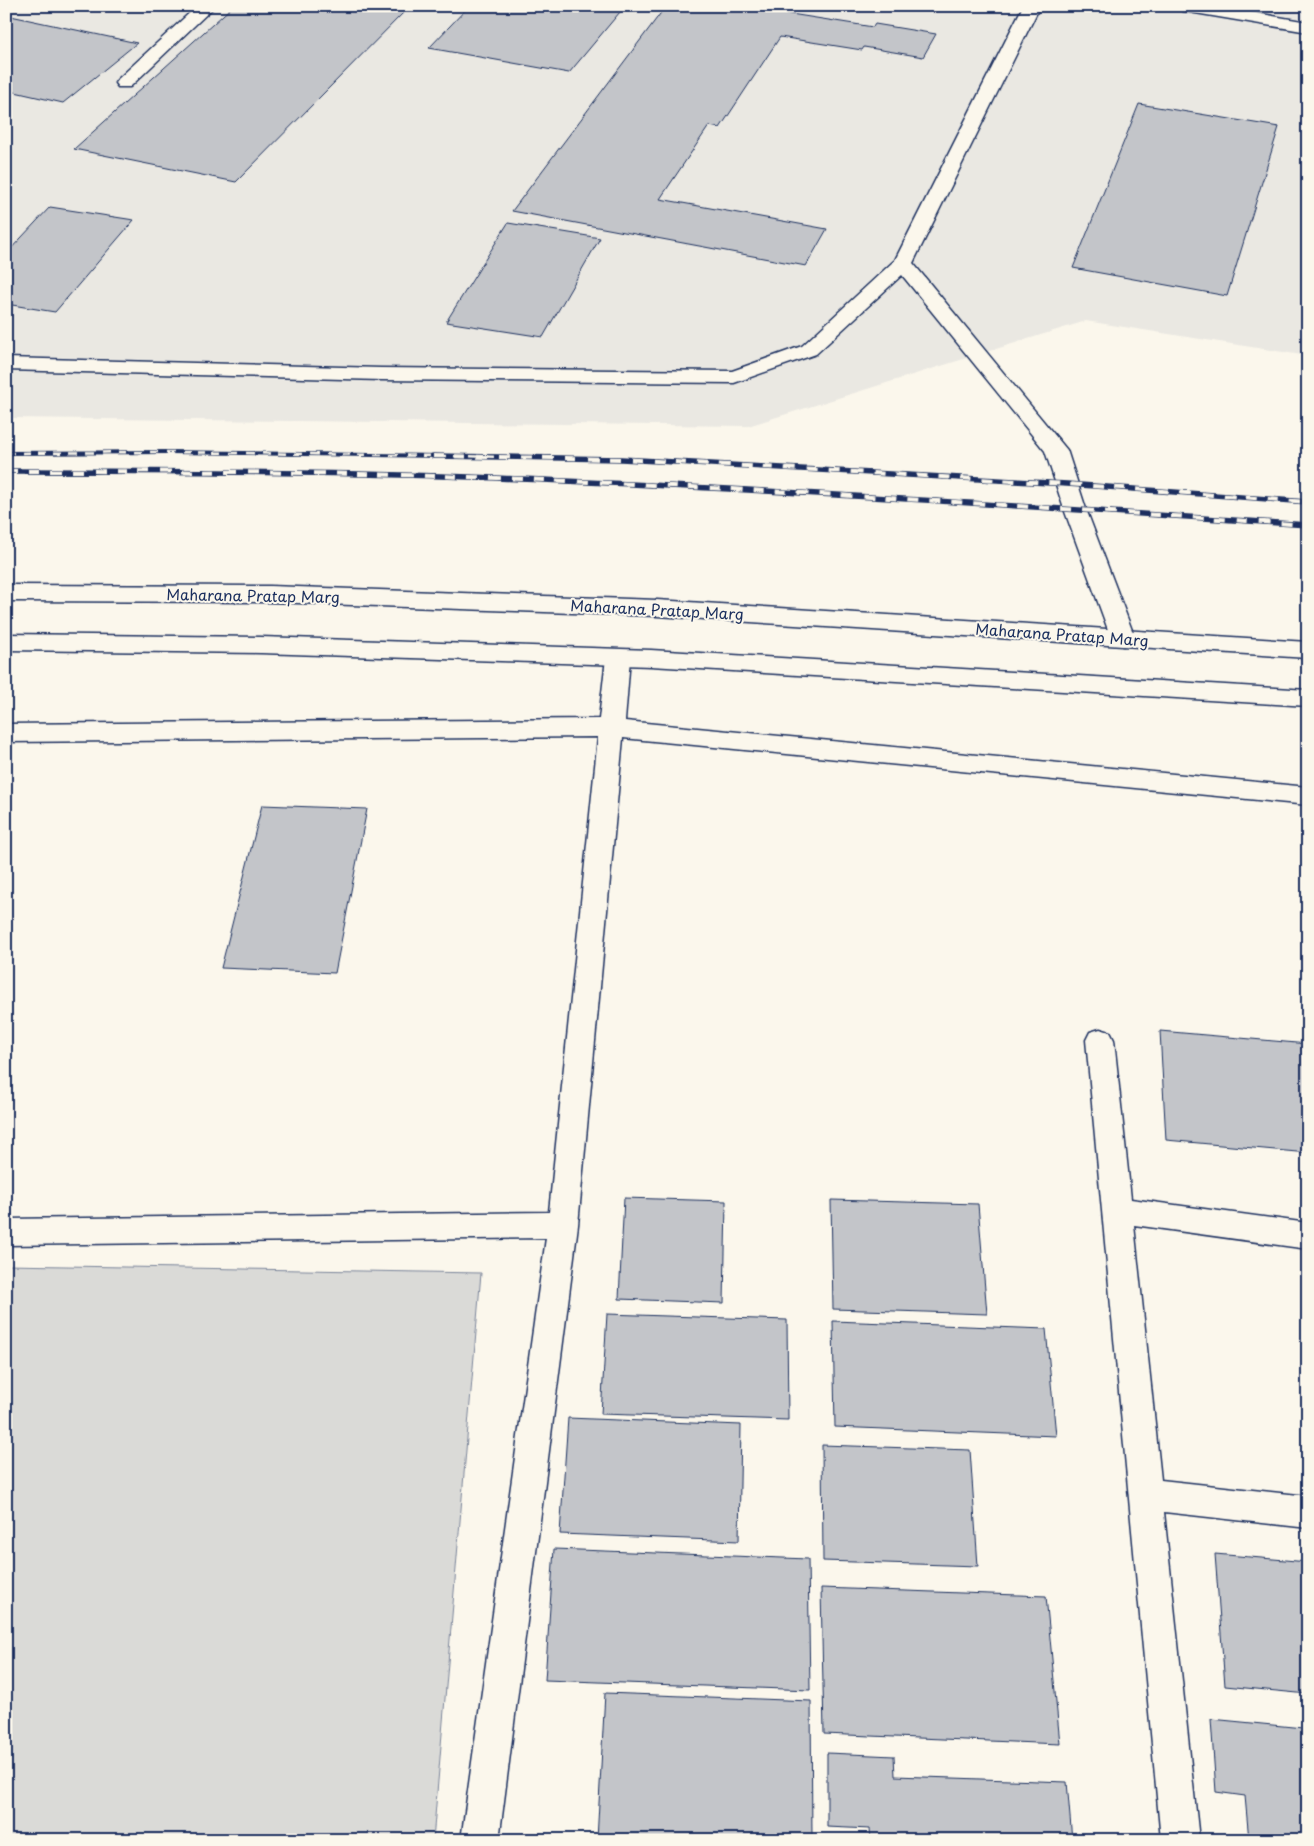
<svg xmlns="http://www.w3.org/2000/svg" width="1314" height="1846" font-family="'Playpen Sans',sans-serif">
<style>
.built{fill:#eae8e2}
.green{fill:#dadad7;stroke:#7a849a}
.building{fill:#c3c5c9;stroke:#1b2f5e}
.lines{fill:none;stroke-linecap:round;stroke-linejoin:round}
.minor-casing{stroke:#1b2f5e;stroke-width:3}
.major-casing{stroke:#1b2f5e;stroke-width:3}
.minor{fill:#fbf7ec;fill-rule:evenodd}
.major{fill:#fbf7ec;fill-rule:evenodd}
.rail-far1-casing{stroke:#1b2f5e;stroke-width:4}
.rail-casing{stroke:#1b2f5e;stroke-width:5.5}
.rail-far1{stroke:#fbf7ec;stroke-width:2.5;stroke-dasharray:8;stroke-linecap:butt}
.rail{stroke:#fbf7ec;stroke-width:4;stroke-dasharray:11;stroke-linecap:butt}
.labels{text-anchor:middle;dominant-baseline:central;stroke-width:4;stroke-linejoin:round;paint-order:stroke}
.street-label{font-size:15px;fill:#1b2f5e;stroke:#fbf7ec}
</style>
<rect width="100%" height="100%" fill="#fbf7ec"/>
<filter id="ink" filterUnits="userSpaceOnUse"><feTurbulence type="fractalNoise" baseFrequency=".02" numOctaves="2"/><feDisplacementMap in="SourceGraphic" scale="10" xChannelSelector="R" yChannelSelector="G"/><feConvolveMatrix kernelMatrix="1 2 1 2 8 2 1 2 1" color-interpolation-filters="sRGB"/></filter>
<g filter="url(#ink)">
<path class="built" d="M6 6H1308V356L1086 321 748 426 6 418Z"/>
<path class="green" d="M6 1265 481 1273 433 1840H6Z"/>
<path class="building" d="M233 6H410L236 182 74 149Z
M469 6H625L569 73 429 48Z
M666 6H740L873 27 875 24 936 34 923 57 864 47 862 50 780 37 720 128 709 126 660 199 827 229 806 266 512 211Z
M6 15 137 43 63 103 6 90Z
M1139 104 1279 127 1227 296 1073 268Z
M50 207 134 220 55 312 6 304V254Z
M508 223 600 238 543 337 446 322Z
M262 805 367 809 335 973 221 968Z
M1160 1031 1308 1044V1153L1166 1140Z
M624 1198 726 1201 724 1303 619 1299Z
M831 1200 978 1204 987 1314 833 1309Z
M607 1314 787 1320 788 1420 601 1414Z
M833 1321 1046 1329 1056 1436 835 1427Z
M568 1418 741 1425 739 1541 560 1534Z
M822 1445 970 1450 978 1566 823 1561Z
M554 1549 808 1559 810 1690 545 1680Z
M1215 1554 1308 1562V1694L1225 1686Z
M821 1588 1046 1596 1060 1744 824 1734Z
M605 1693 811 1701 812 1840H597Z
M1211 1719 1303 1728 1308 1771V1840H1249L1245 1796 1216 1792Z
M827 1753 894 1756 895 1776 1067 1782 1072 1840H871L870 1829 827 1827Z"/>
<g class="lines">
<g class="minor-casing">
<path id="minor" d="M197 6H215L130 87H118L115 83 118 79Z
M1023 6H1040L913 263 1067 450 1086 509 1135 638 1132 644 1123 646 1114 644 1111 638 1064 509 1045 451 902 275 816 354 734 383 381 380 6 370V358L381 368 732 371 802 346 895 260Z
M1175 6H1215L1308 22V32L1183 11Z
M618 650 627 652 630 658 625 721 1308 787V805L623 738 578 1225 499 1840H461L546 1238 6 1245V1219L549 1212 598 737 6 742V724L599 719 606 658 609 652Z
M1100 1029 1110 1032 1114 1040 1131 1199 1308 1223V1249L1134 1225 1161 1480 1308 1496V1528L1164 1512 1199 1840H1161L1086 1040 1090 1032Z"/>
</g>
<g class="major-casing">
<path id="major" d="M6 585 270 586 657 600 1308 642V658L657 616 270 602 6 601Z
M6 634 261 637 651 650 1308 690V706L651 666 261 653 6 650Z"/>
</g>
<use href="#minor" class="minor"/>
<use href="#major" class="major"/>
<g class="rail-far1-casing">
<path id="rail-far1" d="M6 453 169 452 514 457"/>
</g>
<g class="rail-casing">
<path id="rail" d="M433 456 621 459 1067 484 1308 502
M6 471C170 471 333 472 497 478 768 489 1038 507 1308 525"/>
</g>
<use href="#rail-far1" class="rail-far1"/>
<use href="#rail" class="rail"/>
</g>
</g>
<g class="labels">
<g class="street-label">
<text transform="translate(253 595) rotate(1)">Maharana Pratap Marg</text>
<text transform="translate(657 609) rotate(3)">Maharana Pratap Marg</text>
<text transform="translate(1062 634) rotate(4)">Maharana Pratap Marg</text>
</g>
</g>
<rect width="1314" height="1846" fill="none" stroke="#fbf7ec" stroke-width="25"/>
<rect x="12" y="12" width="1289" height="1821" fill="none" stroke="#1b2f5e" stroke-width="2" filter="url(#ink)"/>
</svg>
